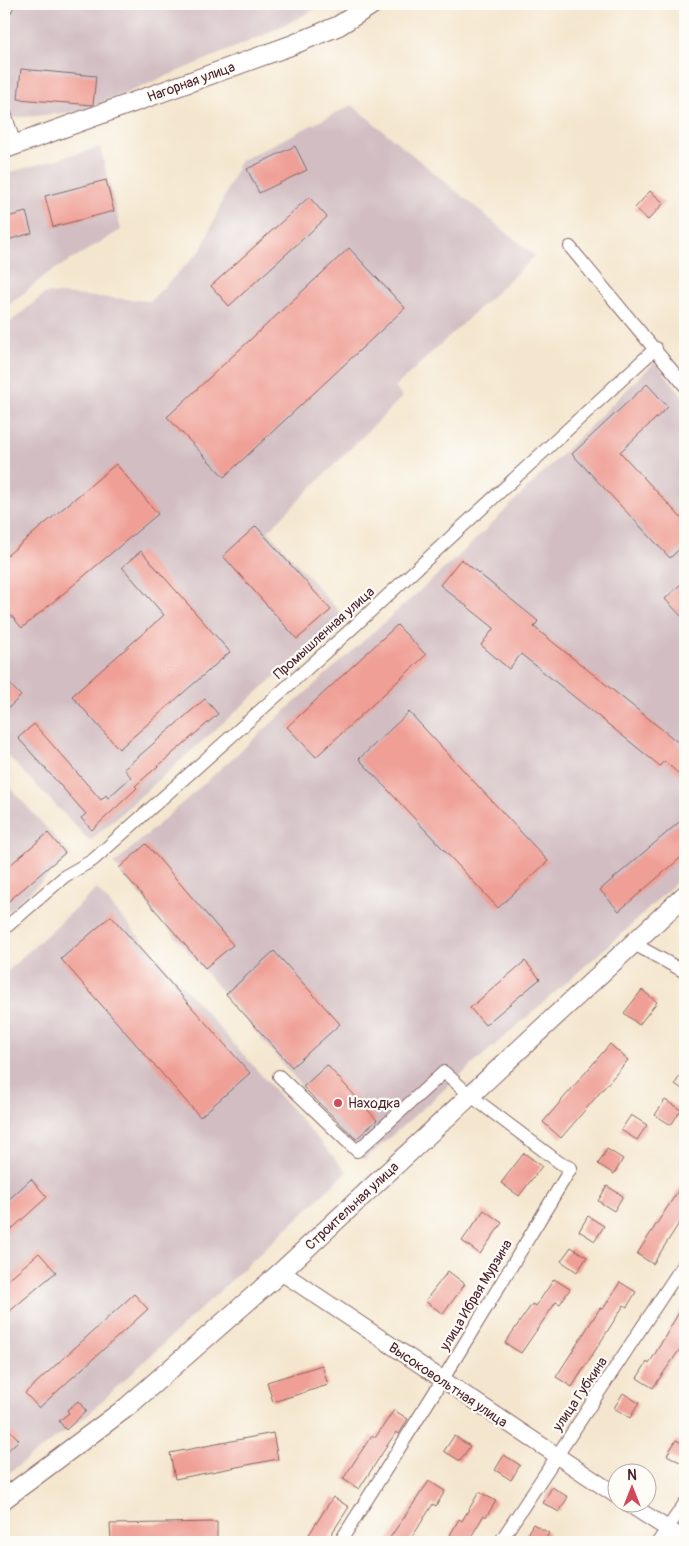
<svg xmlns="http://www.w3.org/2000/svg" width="689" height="1546" font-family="Pangolin,sans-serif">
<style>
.industrial{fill:#d2bec2}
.building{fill:#ef9f95}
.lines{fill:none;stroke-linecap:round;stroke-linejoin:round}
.minor-casing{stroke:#866564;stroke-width:14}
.tertiary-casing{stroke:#866564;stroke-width:18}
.secondary-casing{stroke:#866564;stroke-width:21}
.minor{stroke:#fff;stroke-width:12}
.tertiary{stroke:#fff;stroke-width:16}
.secondary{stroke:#fff;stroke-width:19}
.poi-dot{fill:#d1495b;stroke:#fdfcf7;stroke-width:2}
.labels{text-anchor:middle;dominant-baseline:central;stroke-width:4.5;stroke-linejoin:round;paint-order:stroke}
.street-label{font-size:14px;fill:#4a1f2b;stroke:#fdfcf7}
.poi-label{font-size:14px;fill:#4a1f2b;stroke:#fdfcf7;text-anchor:start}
</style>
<rect width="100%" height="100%" fill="#fdfcf7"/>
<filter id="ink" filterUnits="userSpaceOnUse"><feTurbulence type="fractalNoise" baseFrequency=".02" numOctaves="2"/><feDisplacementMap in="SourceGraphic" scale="10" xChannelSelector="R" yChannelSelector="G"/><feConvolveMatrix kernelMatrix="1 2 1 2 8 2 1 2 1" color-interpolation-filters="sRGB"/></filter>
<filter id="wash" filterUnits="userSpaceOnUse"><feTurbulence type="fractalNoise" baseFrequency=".0096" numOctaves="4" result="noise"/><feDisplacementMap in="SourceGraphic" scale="20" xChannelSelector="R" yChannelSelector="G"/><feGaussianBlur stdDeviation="1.12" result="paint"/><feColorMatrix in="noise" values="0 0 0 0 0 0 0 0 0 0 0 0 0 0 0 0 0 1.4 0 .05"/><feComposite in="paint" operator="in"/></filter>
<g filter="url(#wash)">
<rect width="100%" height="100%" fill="#f4e6ce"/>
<path class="industrial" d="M4 4H326L260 37 83 111 4 119Z
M352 105 535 256 395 387 402 397 268 531 343 616 90 841 4 752V327L46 293 150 301 201 250 240 161Z
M100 147 121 230 47 274 4 309V174Z
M655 362 685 399V874L626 930 364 1160 114 864 463 552Z
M4 781 71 855 4 915Z
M97 889 347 1172 85 1417 4 1476V974Z"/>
<g id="blocks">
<path class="building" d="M21 69 96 76 93 105 18 99Z
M295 146 307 170 259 193 247 169Z
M106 180 114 211 53 227 45 196Z
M650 191 664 203 648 220 635 208Z
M309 197 327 217 229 306 211 286Z
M26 212 32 233 4 241V218Z
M349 248 405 308 224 477 167 417Z
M647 384 668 407 620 452 685 522V544L670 558 572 454Z
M116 464 158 514 22 628 4 607V558Z
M256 526 331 610 297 639 223 556Z
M141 551 230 652 119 749 72 696 164 615 122 567Z
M461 559 538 621 534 627 679 743 685 750V779L664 761 660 766 521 654 509 669 481 645 494 628 440 585Z
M685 580V620L665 599Z
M397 625 426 655 316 757 287 727Z
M4 678 21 696 4 712Z
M205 699 218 714 135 786 137 788 92 830 81 818 86 814 18 738 34 724 101 800 106 795 108 798 131 777 124 769Z
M409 712 548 861 498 908 359 759Z
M685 817V854L619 911 600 890Z
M48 833 65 853 4 905V870Z
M146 844 233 945 205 968 119 868Z
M111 916 250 1073 200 1117 61 959Z
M274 951 340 1024 292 1067 226 994Z
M525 961 540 979 485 1025 470 1008Z
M642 990 657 1002 639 1025 624 1013Z
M610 1044 628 1060 561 1138 543 1122Z
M327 1065 377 1120 356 1139 303 1087Z
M685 1067V1091L675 1084Z
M665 1100 681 1110 671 1125 655 1115Z
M631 1115 647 1125 637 1140 621 1130Z
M607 1149 623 1159 614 1174 598 1164Z
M524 1153 542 1166 519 1196 501 1183Z
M31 1179 47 1197 4 1236V1204Z
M685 1180V1214L653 1264 637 1254Z
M607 1186 623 1196 614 1211 598 1201Z
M484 1210 502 1223 480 1254 462 1241Z
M588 1216 604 1226 595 1241 579 1231Z
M571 1247 587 1257 577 1272 561 1261Z
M39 1253 56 1272 4 1316V1283Z
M448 1271 465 1284 443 1314 425 1301Z
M554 1279 570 1289 560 1304 556 1302 521 1353 505 1343 532 1304 536 1306Z
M620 1282 636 1292 627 1307 624 1305 572 1387 556 1377 600 1308 603 1309Z
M134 1294 148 1309 39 1408 25 1393Z
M685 1302V1342L653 1388 637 1378 647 1362 649 1364Z
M322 1365 328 1385 273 1402 267 1382Z
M623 1393 639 1403 630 1418 614 1408Z
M78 1401 86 1411 66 1430 59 1421 69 1413 67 1410Z
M394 1410 408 1419 399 1434 396 1432 359 1489 343 1479 372 1435 375 1438Z
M4 1424 19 1440 4 1454Z
M273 1433 278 1459 175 1479 170 1453Z
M454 1436 470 1446 460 1461 444 1451Z
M676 1440 685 1445V1465L667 1455Z
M504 1455 520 1465 511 1480 495 1470Z
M429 1481 445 1491 436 1506 433 1504 409 1542H387Z
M552 1487 568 1497 559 1512 543 1503Z
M479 1492 496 1501 486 1517 484 1515 468 1542H463L450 1535 459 1519 462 1521Z
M333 1497 349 1507 326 1542H311L306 1539Z
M217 1522V1542H111L110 1524Z
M533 1524 549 1533 544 1542H529L524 1539Z"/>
</g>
</g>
<g filter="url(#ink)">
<use href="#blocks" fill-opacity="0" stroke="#866564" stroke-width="1"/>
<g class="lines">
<g class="minor-casing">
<path id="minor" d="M684 4 685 6
M4 11 8 4
M4 110 15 145
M570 247 685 386
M4 929 65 876 93 860 348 632 656 348
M634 944 685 972
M279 1076 357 1151 444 1072 471 1096 560 1163 571 1168 443 1379 340 1542
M500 1542 685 1262
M658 1542 685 1503"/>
</g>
<g class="tertiary-casing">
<path id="tertiary" d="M281 1272 616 1495
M629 1504 685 1540"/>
</g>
<g class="secondary-casing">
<path id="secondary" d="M4 149 292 45 338 26 373 4
M4 1499 127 1407 281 1272 685 895"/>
</g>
<use href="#minor" class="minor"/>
<use href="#tertiary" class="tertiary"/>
<use href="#secondary" class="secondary"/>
</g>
</g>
<circle class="poi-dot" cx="338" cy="1103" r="5"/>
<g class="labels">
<g class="street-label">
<text transform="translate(191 82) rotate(-20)">Нагорная улица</text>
<text transform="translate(324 633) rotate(-42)">Промышленная улица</text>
<text transform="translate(352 1206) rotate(-43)">Строительная улица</text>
<text transform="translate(476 1295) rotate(-59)">улица Ибрая Мурзина</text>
<text transform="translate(448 1385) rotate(34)">Высоковольтная улица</text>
<text transform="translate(580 1394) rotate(-56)">улица Губкина</text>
</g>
<g class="poi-label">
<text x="348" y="1103">Находка</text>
</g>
</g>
<rect width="689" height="1546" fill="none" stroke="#fdfcf7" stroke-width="20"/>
<g transform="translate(632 1488)"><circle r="24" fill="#fdfcf7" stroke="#b5a4a5"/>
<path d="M0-4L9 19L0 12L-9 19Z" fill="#d1495b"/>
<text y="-8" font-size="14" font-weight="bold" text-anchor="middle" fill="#4a1f2b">N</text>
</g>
</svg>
